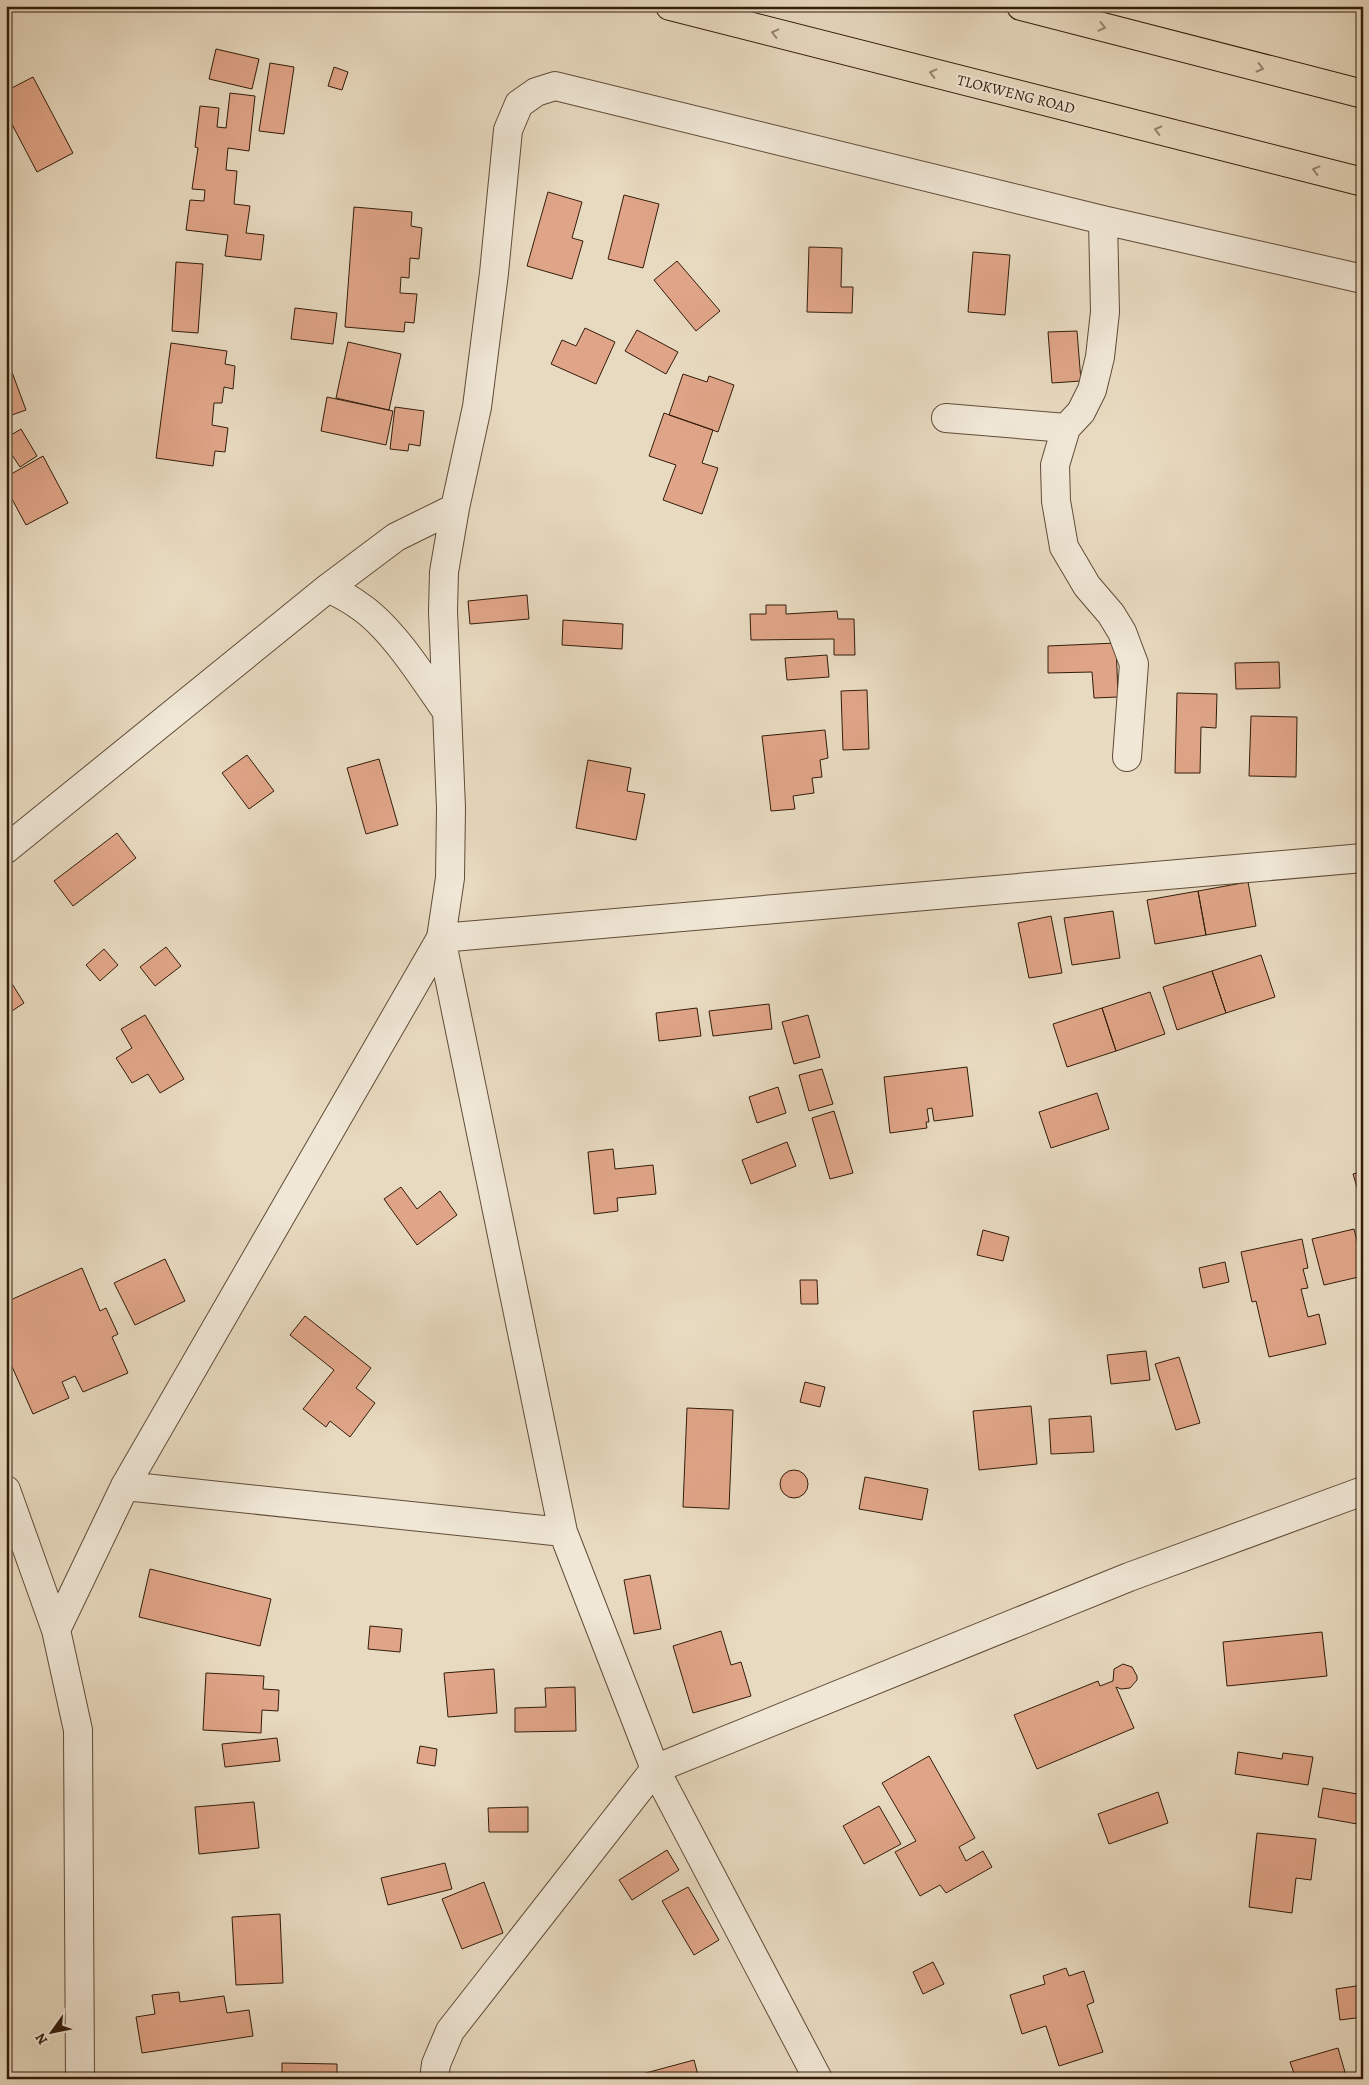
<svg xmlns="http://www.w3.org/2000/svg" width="1369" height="2085" font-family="Alegreya,serif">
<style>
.building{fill:#e0a588;stroke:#331c0a}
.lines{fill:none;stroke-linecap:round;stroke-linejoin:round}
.minor-casing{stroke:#604c38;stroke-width:30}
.major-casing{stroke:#331c0a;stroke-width:30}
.minor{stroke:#f0e7d6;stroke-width:28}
.major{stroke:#e8dac0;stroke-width:28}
.oneway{stroke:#97846e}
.labels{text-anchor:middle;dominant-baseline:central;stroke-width:4;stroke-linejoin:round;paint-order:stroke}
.street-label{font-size:15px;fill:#331c0a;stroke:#f0e7d6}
</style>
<rect width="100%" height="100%" fill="#e8dac0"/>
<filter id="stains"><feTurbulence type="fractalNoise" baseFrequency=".004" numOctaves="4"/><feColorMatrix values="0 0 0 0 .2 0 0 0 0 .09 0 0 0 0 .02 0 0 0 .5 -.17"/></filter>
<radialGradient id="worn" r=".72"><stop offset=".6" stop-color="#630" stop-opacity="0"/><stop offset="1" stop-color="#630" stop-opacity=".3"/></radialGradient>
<path class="building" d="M216 49 259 59 252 89 209 79Z
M270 63 294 67 284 134 259 131Z
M334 67 348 72 342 90 328 86Z
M33 77 73 153 37 172 6 113V91Z
M230 93 255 96 249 151 228 148 226 170 237 171 234 204 250 206 246 233 264 235 261 260 225 256 228 235 186 230 190 200 204 201 205 190 192 189 198 148 195 147 200 106 219 108 217 127 226 128Z
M548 192 582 202 572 238 583 241 572 279 527 266Z
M624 195 659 204 643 268 608 259Z
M354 207 412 212 411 226 422 228 419 259 410 258 409 278 401 277 400 293 417 294 414 323 405 322 404 332 345 327Z
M809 247 842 248 841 287H853L852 313 807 312Z
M973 252 1010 255 1005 315 968 312Z
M677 261 720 311 696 331 654 280Z
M176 262 203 264 198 333 172 331Z
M295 308 337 313 333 344 291 339Z
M585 328 615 342 596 384 551 364 562 340 576 346Z
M637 330 678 352 666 374 625 351Z
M1077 331 1081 381 1052 383 1048 332Z
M348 342 401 354 389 410 336 398Z
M171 343 227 351 225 364 235 366 233 389 224 387 222 403H214L212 425 228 428 225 452 215 451 213 466 156 458Z
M6 356 26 410 6 417Z
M683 374 707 382 709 376 734 385 718 432 669 415Z
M327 397 393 411 386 445 321 431Z
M395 407 424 411 420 446 409 444 408 451 390 449Z
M664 413 713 430 702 463 718 468 702 514 663 500 676 465 649 456Z
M21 429 37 456 20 467 6 446V438Z
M43 456 68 503 26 525 6 488V477Z
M527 595 529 619 470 624 468 601Z
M766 605H786V614L837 611 838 619H854L855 655H834V639L751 640 750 614H766Z
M563 620 623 624 622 649 562 645Z
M1116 643 1118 697 1094 698 1092 672 1048 673V646Z
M827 655 829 677 787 680 785 658Z
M1279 662 1280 688 1236 689 1235 663Z
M867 690 869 749 843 750 841 691Z
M1177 693 1217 694 1216 728 1201 727 1200 773H1175Z
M1251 716 1297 717 1296 777 1249 776Z
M825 730 828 758 820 760 822 777 812 778 814 793 793 796 795 809 771 811 762 736Z
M247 755 274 791 249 809 222 773Z
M379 759 398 825 366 834 347 768Z
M588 760 631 768 627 791 645 794 636 840 576 828Z
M117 833 136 858 73 906 54 881Z
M1248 882 1256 926 1206 935 1198 891Z
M1198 891 1206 935 1155 944 1147 900Z
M1113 911 1120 958 1072 965 1064 918Z
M1051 916 1062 973 1029 978 1018 923Z
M166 947 181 966 155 986 140 967Z
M104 949 118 965 100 981 86 965Z
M1261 955 1275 997 1226 1013 1212 971Z
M1212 971 1226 1013 1177 1030 1163 987Z
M6 974 24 1003 6 1015Z
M1150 992 1165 1034 1116 1051 1102 1008Z
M769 1004 772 1029 713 1036 709 1011Z
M697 1008 701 1036 659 1041 656 1013Z
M1102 1008 1116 1051 1067 1067 1053 1024Z
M145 1015 184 1079 160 1093 148 1074 132 1083 116 1058 132 1048 121 1029Z
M808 1015 820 1057 794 1064 782 1022Z
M967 1067 973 1116 934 1121 932 1108 927 1109 929 1122H926L927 1128 890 1133 884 1077Z
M822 1069 833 1104 809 1111 799 1075Z
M778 1087 786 1113 757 1123 749 1097Z
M1097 1093 1109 1129 1051 1148 1039 1112Z
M834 1111 853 1173 830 1179 812 1118Z
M787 1142 796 1166 751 1184 742 1160Z
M613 1149 615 1169 653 1165 656 1194 617 1198 618 1211 594 1214 588 1152Z
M1363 1171V1207L1353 1174Z
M401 1187 417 1209 440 1191 457 1215 417 1245 384 1199Z
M1354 1229 1363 1264V1276L1324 1285 1312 1239Z
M983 1230 1009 1237 1003 1261 977 1255Z
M1302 1239 1308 1268 1303 1269 1308 1288 1301 1289 1308 1317 1319 1314 1326 1344 1269 1357 1256 1301 1252 1302 1241 1252Z
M165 1259 185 1301 135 1325 114 1283Z
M1225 1262 1229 1282 1203 1288 1199 1268Z
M82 1268 100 1311 106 1308 118 1334 112 1337 128 1373 83 1392 75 1376 62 1382 69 1398 33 1414 6 1353V1302Z
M800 1280H817L818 1304H801Z
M305 1316 371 1368 356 1388 375 1403 350 1437 330 1421 326 1427 303 1409 334 1370 290 1335Z
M1146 1351 1150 1380 1111 1384 1107 1355Z
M1179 1357 1200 1423 1176 1430 1155 1364Z
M805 1382 825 1387 820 1407 800 1402Z
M1031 1406 1037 1464 979 1470 973 1411Z
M687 1408 733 1410 729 1509 683 1507Z
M1091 1416 1094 1452 1051 1454 1049 1419Z
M780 1484a14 14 0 1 1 28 0a14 14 0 1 1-28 0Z
M865 1477 928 1489 922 1520 859 1509Z
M150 1569 271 1599 260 1646 139 1617Z
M650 1575 661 1629 634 1634 624 1580Z
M370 1626 402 1629 400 1652 368 1649Z
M721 1631 731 1665 741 1662 751 1696 693 1713 673 1646Z
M1322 1632 1327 1676 1227 1686 1223 1642Z
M1123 1664 1132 1667 1137 1676V1680L1130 1688 1121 1689 1116 1687 1134 1728 1037 1769 1014 1715 1098 1681 1100 1686 1113 1681 1114 1669Z
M494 1669 497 1713 448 1717 444 1673Z
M206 1673 264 1676 263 1689 279 1690 278 1711 262 1710 261 1733 203 1730Z
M575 1687 576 1731 515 1732V1708L546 1707 545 1688Z
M277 1738 280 1761 225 1767 222 1744Z
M420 1746 437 1749 435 1766 417 1763Z
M1238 1752 1282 1759 1283 1753 1313 1757 1308 1785 1235 1774Z
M929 1756 975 1838 959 1847 966 1861 983 1851 992 1867 946 1893 940 1885 920 1896 895 1852 916 1841 882 1783Z
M1323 1788 1363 1795V1825L1318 1817Z
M1158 1792 1168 1823 1109 1844 1098 1814Z
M254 1802 259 1848 199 1854 195 1807Z
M879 1806 901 1844 864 1864 843 1826Z
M528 1807V1832H489L488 1808Z
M1257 1833 1316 1839 1311 1880 1296 1878 1292 1913 1249 1907Z
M667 1850 679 1870 632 1900 619 1880Z
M445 1863 452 1889 388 1905 381 1878Z
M484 1882 503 1933 462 1949 442 1899Z
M688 1887 719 1940 694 1955 662 1901Z
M280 1914 283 1983 236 1985 232 1917Z
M933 1962 944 1984 923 1994 913 1972Z
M1066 1968 1069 1976 1084 1971 1094 2002 1087 2005 1103 2052 1059 2066 1046 2026 1022 2034 1010 1995 1045 1984 1043 1976Z
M1363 1985V2017L1340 2020 1336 1989Z
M179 1992 180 2002 224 1996 227 2013 249 2010 253 2036 142 2053 136 2017 155 2014 152 1995Z
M1338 2048 1347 2079H1296L1290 2062Z
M694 2060 699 2079H643L642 2074Z
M282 2063 337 2064V2079H282Z"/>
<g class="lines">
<g class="minor-casing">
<path id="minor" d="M1103 220 1105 312 1100 357 1092 390 1081 412 1066 428 1055 465 1056 501 1064 547 1087 586 1111 614 1122 632 1134 664 1127 757
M946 418 1066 428
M328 588C338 593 349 598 358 605 392 627 424 679 447 712
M6 849 328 588 396 537 455 508
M125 1486 563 1532
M6 1490 56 1630 78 1730 80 2079
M56 1630 125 1486 441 938 1363 858
M434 2079 436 2064 450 2031 655 1769 1129 1577 1363 1491
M818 2079 655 1769 563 1532 441 938 450 878 451 808 443 611 444 572 455 508 477 407 494 273 508 130 519 104 536 92 555 86 1103 220 1363 279"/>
</g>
<g class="major-casing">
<path id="major" d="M670 6 1363 182
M1021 6 1363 94"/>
</g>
<use href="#minor" class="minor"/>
<use href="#major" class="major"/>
</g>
<defs><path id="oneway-chevron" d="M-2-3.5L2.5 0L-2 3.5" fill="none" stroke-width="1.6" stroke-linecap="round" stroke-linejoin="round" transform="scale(1.25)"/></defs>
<g class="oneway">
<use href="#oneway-chevron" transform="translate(1102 27) rotate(14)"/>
<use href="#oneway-chevron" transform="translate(775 33) rotate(-166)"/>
<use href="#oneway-chevron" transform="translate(1260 68) rotate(14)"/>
<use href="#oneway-chevron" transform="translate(933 73) rotate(-166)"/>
<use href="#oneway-chevron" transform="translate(1158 130) rotate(-166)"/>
<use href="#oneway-chevron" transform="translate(1316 170) rotate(-166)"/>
</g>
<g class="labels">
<g class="street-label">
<text transform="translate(1016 94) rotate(14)">TLOKWENG ROAD</text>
</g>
</g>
<rect width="1369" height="2085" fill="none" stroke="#e8dac0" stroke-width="25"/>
<rect x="8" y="8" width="1354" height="2070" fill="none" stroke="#331c0a" stroke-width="2.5"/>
<rect x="12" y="12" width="1344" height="2060" fill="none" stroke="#331c0a"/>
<g transform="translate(52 2032) rotate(237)" stroke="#f0e7d6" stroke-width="4" paint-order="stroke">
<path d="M0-4L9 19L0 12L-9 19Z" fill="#331c0a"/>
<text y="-8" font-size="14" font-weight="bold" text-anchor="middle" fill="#331c0a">N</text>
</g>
<rect width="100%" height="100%" filter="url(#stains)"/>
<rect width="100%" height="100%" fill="url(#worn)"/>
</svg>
